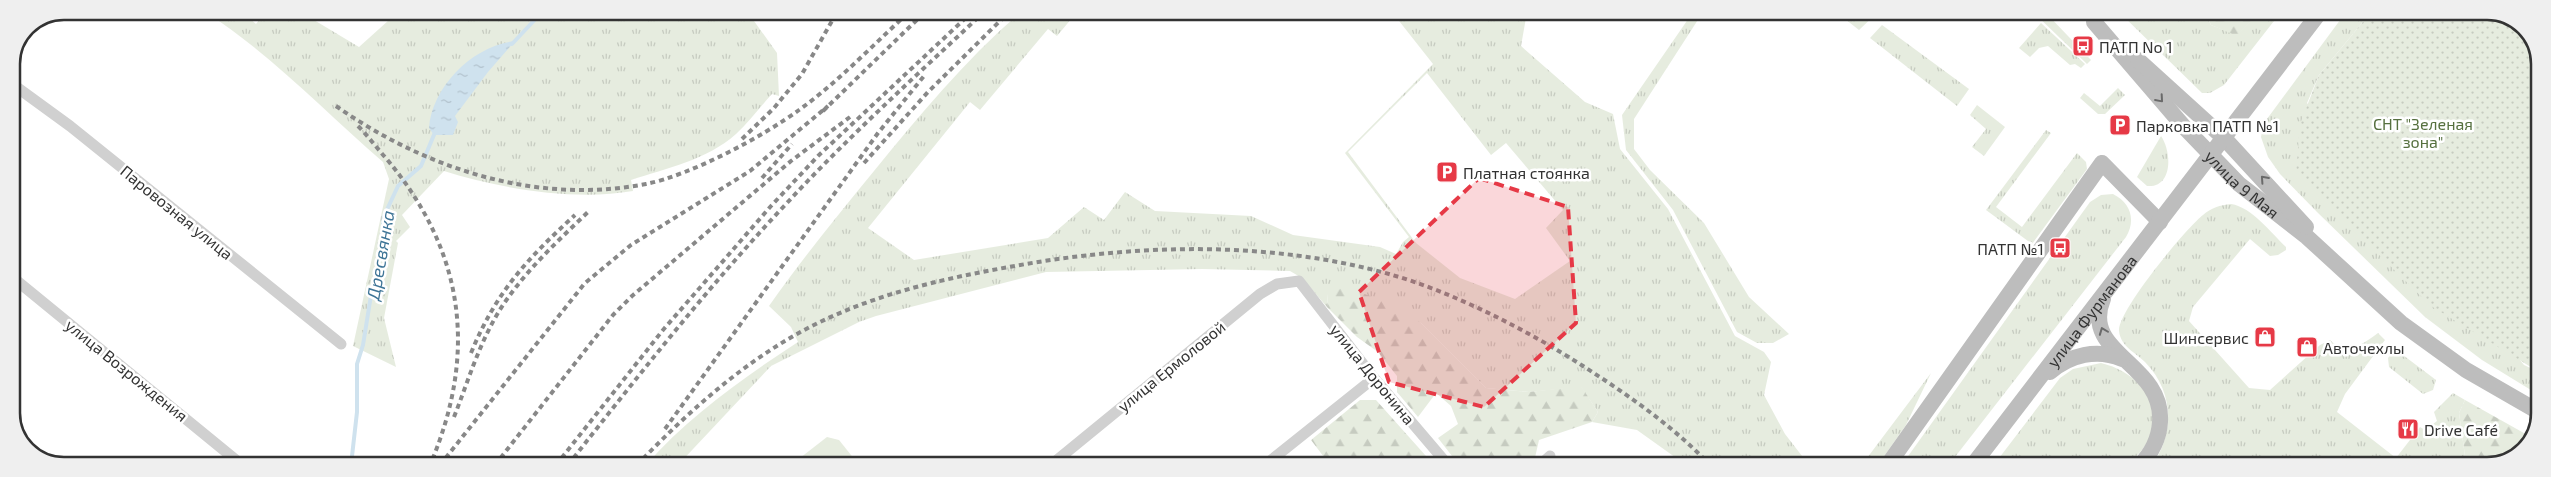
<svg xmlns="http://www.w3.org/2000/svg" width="2551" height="477" font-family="'Exo 2',sans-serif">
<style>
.grass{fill:url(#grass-tufts);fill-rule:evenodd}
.forest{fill:url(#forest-firs)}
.garden{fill:url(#garden-dots)}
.pitch{fill:#e6ecdf}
.water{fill:url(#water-ripples)}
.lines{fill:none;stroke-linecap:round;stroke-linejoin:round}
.stream{stroke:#cfe2ee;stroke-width:4}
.street{stroke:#d0d0d0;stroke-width:11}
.secondary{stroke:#bdbdbd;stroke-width:16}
.rail{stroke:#888;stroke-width:4;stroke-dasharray:5 4;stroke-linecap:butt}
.oneway{stroke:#6a6a6a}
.marked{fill:#e63946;fill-opacity:0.2;stroke:#e63946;stroke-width:4;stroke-dasharray:10 6;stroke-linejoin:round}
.labels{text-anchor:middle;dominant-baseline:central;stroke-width:5;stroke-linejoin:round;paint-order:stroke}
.poi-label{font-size:16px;fill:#333;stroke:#fff;text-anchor:start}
.park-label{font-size:16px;fill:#56703f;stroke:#fff}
.street-label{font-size:16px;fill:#333;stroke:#fff}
.water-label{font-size:18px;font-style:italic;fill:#3f7597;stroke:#fff}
.rim{fill:none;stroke:#333;stroke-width:2.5}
</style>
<defs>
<pattern id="grass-tufts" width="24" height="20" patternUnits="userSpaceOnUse" patternTransform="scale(1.25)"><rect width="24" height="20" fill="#e6ecdf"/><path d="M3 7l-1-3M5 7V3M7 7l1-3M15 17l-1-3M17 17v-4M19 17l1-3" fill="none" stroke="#c6cbc0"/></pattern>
<pattern id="forest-firs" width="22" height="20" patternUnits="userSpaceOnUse" patternTransform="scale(1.25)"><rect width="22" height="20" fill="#e6ecdf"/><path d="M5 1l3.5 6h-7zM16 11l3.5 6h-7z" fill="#c6cbc0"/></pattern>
<pattern id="garden-dots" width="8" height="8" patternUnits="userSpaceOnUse" patternTransform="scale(1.25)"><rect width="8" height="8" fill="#e6ecdf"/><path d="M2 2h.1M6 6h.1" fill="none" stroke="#c6cbc0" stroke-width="1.8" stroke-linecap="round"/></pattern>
<pattern id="water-ripples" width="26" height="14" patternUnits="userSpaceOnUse" patternTransform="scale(1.25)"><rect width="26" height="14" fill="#cfe2ee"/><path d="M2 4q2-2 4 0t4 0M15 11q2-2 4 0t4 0" fill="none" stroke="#b2c2cd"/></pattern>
</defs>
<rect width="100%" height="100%" fill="#fff"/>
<path class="grass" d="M204 11H241L256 24 266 11H299L359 47 399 11 751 12 749 14 777 53 779 96 772 94C760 107 749 122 736 134 707 160 667 168 631 180L633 191C575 201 501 189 444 171L402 215 410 227 396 241 398 243 384 318 396 367 353 346 389 179 383 162C324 111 271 54 204 11Z
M1021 12H1077L1057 36 1048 29 980 110 970 102 868 228 914 260 1048 238 1084 207 1104 220 1125 192 1155 211 1251 216 1293 235 1380 247 1396 254 1403 242 1409 237 1345 153 1433 64 1392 12H1527L1521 46 1585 102 1613 114 1620 149 1668 209 1735 336 1764 352 1771 362 1764 395 1785 434 1809 465H1686L1637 430 1592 422 1598 412 1581 387 1529 392 1486 388 1421 323 1328 294 1327 307 1302 278 1290 271 1202 269 1046 272 876 316 859 322 771 366 678 465H646C689 416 743 378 798 342L791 327 769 306C802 259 838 215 874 171 920 115 966 59 1021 12ZM1427 73 1491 155 1506 143 1563 210 1546 228 1570 261 1515 299 1460 278 1416 243 1348 152Z
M1693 12H1703L1634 119V149L1650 170 1704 223 1749 297 1789 334 1773 343H1757L1737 332 1673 210 1626 150 1622 115Z
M1836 12H1878L1859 30Z
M2033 12H2045L2091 60 2087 64Z
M2119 12H2205L2211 25 2237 35 2259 12H2281L2224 85 2210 93H2202Z
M2346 12H2371L2319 75 2307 103 2524 365 2539 372V395L2482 360 2425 317 2317 212 2280 174 2268 157 2261 137 2264 123Z
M2041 23 2085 64 2081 68 2075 64 2070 65 2048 46 2039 48 2030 57 2019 48Z
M1882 25 1969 89 1957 106 1870 38Z
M2118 88 2125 95 2105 114H2098L2080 98 2084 93 2100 106Z
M1977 105 2005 127 1984 156 1972 147 1986 129 1970 115Z
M2046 130 2051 133 1996 207 2022 227 2077 153 2086 162 2087 169 2032 244 1986 210Z
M2161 136C2172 152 2173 188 2147 186L2137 177Z
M2113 194C2131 203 2136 220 2126 237L1948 466H1901L2090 202 2101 195Z
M2231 204C2252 207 2271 233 2286 247V250L2278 255 2270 256 2250 239 2193 307 2189 321 2249 388 2270 390 2320 345 2330 340C2347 357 2361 345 2378 333L2385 340 2345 394 2337 412 2396 458 2420 427 2425 430 2437 421 2434 412 2453 393 2465 400 2459 413 2465 456 2458 466H2423L2413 462 2409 466H2152C2175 432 2174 392 2145 362 2135 352 2121 347 2119 331 2117 312 2186 228 2203 215 2211 208 2220 205 2231 204Z
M2395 349 2436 380 2433 390 2423 394 2389 367 2388 358Z
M2101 363C2155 376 2175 432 2124 466H1993L2060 378 2073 369Z
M1931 373 1906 425 1878 465 1861 466Z"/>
<path class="forest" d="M2205 12H2259L2237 36 2211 25Z
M1335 287H1346L1402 308 1421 323 1486 388 1529 392 1581 386 1598 412 1592 422 1539 440 1534 462 1531 465H1459L1438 438 1458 424 1451 406 1436 393 1418 417 1397 392V376L1378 352 1357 337 1327 307 1328 294Z
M1360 400H1376L1434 465H1330L1311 440Z
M2465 400 2531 437 2522 453 2488 466H2458L2465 456 2459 413Z"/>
<path class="garden" d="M2371 12H2497L2525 27 2539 57V372L2431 306 2296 173 2300 124 2319 75Z"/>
<path class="pitch" d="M827 437 839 440 859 465H791Z"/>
<path class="water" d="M515 41 488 72 455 116 458 122 453 135H434L429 128C432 86 474 45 515 41Z"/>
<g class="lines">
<path class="stream" d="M512 44 543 11
M351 465 357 412V364L363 345 372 289 377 275 384 216 398 186 421 166 436 130"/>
<path class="street" d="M11 83 70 126 341 344
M11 276 242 465
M1051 465 1260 294 1277 284 1299 281 1374 378 1448 465
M1265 465 1374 378
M1540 465 1550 456"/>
<g class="secondary">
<path id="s1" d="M2094 22 2185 128 2239 184 2307 237 2401 323 2466 370 2539 412"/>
<path d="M2138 60 2224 138 2306 227"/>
<path d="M2103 299C2080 354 2164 363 2160 422 2159 439 2151 454 2139 466"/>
<path d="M2050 372C2070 355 2097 348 2122 359"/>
<path d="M1887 466 2102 163 2160 222"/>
<path id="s2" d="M1972 466 2320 12"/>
</g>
<path class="rail" d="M336 106C426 169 536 205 646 184 691 175 762 137 799 110 838 82 873 45 909 12
M823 111 925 12
M358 126C368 136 376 147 385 157 465 251 478 353 430 465
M742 139 774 108 802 74 837 12
M864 163 928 92 1009 12
M762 178 792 144
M471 353C496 292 527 259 575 215
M454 417C469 379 480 340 503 305 527 269 559 240 590 210
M665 429 878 133 924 76
M440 465 585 283 631 245 750 171 828 106
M495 465 613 315 632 296 791 161 850 117
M556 465 663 330 771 206 818 156 972 12
M568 465C638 376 708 287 786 204 848 137 917 75 984 12
M637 465C688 412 744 361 810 327 872 295 941 279 1009 267 1133 244 1267 240 1389 274 1453 292 1527 330 1583 366 1628 395 1673 426 1710 465"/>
</g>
<defs><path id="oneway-chevron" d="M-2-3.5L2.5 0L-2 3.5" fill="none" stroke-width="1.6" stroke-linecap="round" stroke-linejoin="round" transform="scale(1.25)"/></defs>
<g class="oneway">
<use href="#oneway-chevron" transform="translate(2160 99) rotate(49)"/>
<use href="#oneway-chevron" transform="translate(2264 179) rotate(-132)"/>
<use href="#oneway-chevron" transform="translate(2103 331) rotate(-111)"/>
</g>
<path class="marked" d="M1479 178 1568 207 1576 323 1484 407 1389 382 1359 292Z"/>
<defs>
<g id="bus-square" transform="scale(1.125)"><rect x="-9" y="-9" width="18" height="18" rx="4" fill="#e63946" stroke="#fff"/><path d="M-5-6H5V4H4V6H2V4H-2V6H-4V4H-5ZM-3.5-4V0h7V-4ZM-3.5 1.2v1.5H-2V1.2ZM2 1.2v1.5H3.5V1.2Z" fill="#fff"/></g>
<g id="parking-square" transform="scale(1.125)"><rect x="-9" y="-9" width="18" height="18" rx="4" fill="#e63946" stroke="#fff"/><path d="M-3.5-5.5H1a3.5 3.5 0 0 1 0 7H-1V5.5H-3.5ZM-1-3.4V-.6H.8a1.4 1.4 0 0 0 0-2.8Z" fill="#fff"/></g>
<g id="shop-square" transform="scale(1.125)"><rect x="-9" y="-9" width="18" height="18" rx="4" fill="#e63946" stroke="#fff"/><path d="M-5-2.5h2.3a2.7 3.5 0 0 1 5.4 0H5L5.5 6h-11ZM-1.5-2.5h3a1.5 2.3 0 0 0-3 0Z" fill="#fff"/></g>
<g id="restaurant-square" transform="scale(1.125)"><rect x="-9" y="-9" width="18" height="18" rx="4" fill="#e63946" stroke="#fff"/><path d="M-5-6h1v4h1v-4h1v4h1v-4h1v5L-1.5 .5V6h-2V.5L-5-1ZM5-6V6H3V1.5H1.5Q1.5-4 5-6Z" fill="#fff"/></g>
</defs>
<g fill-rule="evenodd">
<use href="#bus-square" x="2083" y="46"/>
<use href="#parking-square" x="2120" y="125"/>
<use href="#parking-square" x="1447" y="172"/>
<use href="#bus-square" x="2060" y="248"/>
<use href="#shop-square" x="2265" y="337"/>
<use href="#shop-square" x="2307" y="347"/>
<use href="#restaurant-square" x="2408" y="429"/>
</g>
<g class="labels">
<g class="poi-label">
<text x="2099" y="46">ПАТП No 1</text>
<text x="2136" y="125">Парковка ПАТП №1</text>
<text x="1463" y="172">Платная стоянка</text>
<text x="2044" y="248" text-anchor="end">ПАТП №1</text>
<text x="2249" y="337" text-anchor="end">Шинсервис</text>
<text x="2323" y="347">Авточехлы</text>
<text x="2424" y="429">Drive Café</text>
</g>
<g class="park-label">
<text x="2423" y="123">СНТ "Зеленая<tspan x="2423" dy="18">зона"</tspan></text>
</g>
<g class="street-label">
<text stroke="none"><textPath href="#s1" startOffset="220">улица 9 Мая</textPath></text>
<text transform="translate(177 212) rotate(39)">Паровозная улица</text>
<text stroke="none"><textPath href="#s2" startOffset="196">улица Фурманова</textPath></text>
<text transform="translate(1171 366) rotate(-39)">улица Ермоловой</text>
<text transform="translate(127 370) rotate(39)">улица Возрождения</text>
<text transform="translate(1373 374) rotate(51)">улица Доронина</text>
</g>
<g class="water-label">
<text transform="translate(380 255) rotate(-80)">Дресвянка</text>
</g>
</g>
<path d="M0 0H2551V477H0ZM64 20H2487A44 44 0 0 1 2531 64V413A44 44 0 0 1 2487 457H64A44 44 0 0 1 20 413V64A44 44 0 0 1 64 20Z" fill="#efefef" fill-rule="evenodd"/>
<path class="rim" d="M64 20H2487A44 44 0 0 1 2531 64V413A44 44 0 0 1 2487 457H64A44 44 0 0 1 20 413V64A44 44 0 0 1 64 20Z"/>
</svg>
